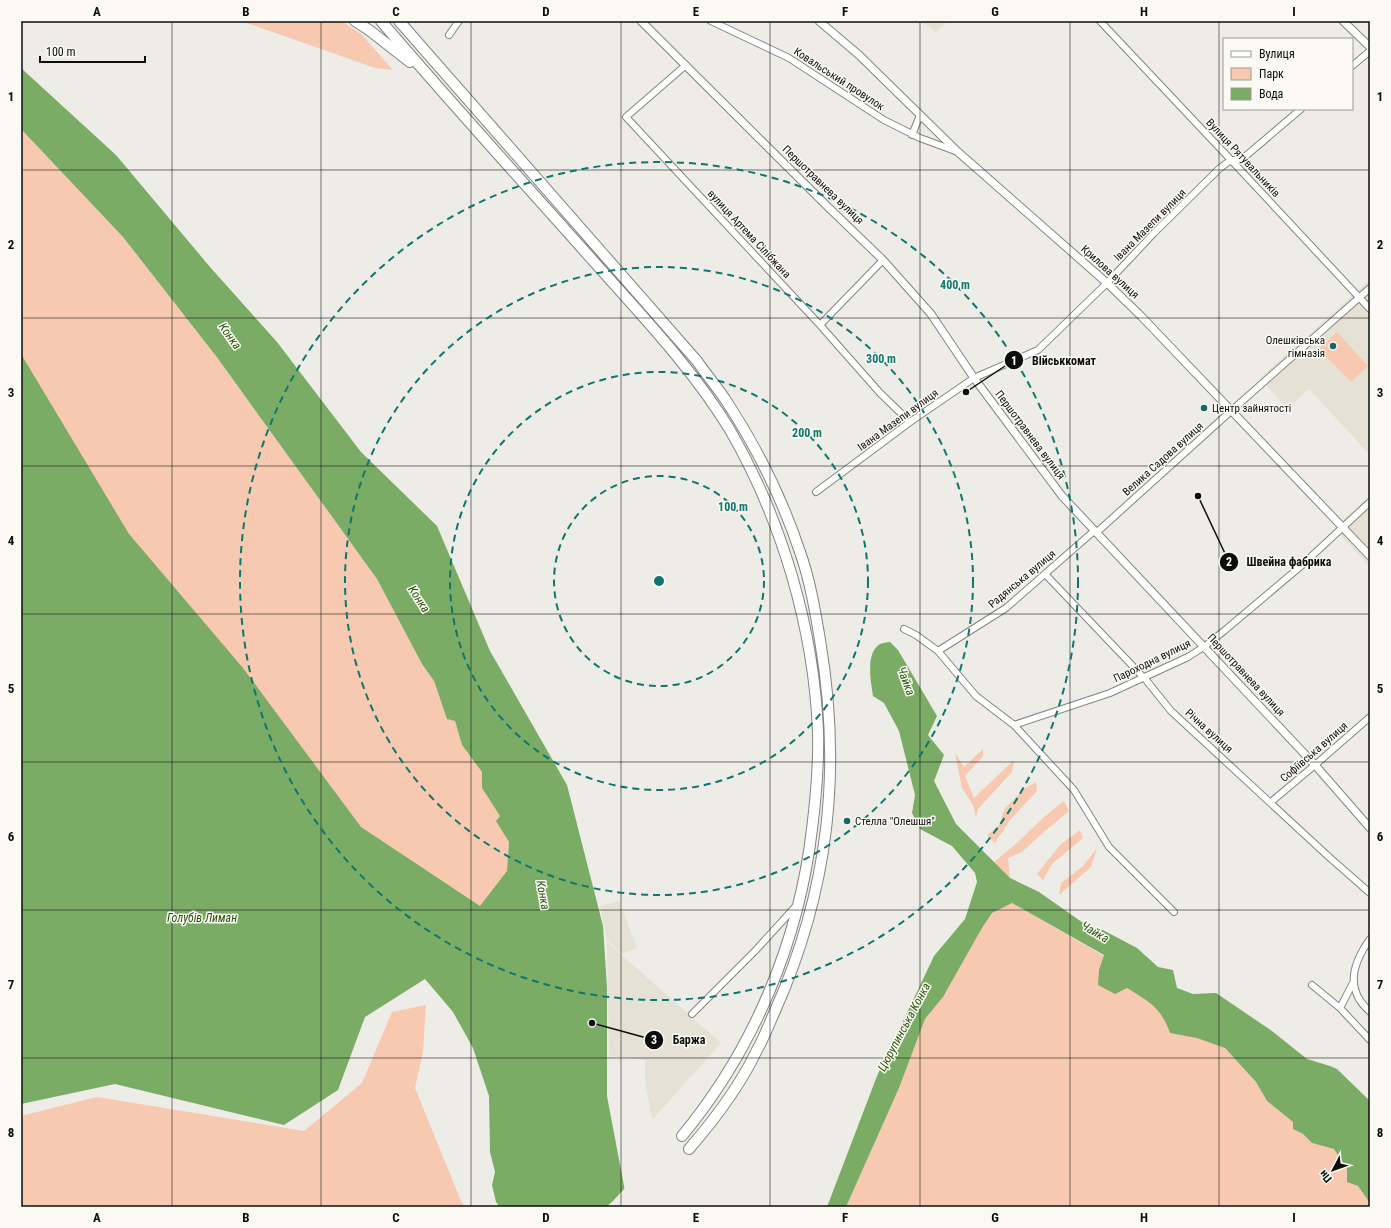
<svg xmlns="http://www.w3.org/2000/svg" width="1391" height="1228" font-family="'Roboto Condensed',sans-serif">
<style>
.built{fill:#e5e1d5}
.green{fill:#f7c9b0}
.water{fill:#7bac66}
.pier{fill:#edece6}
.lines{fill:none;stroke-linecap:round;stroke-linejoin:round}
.minor-casing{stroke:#85847f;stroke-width:8}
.tertiary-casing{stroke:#85847f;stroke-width:9}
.trunk-casing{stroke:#85847f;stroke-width:12}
.minor{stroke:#fff;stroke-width:6}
.tertiary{stroke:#fff;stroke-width:7}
.trunk{stroke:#fff;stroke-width:10}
.grid{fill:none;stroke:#0d0d0b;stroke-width:1;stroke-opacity:0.55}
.ring{fill:none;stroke:#0f766e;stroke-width:2;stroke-dasharray:7 5}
.poi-dot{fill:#17656a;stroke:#fbf9f4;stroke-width:1.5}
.labels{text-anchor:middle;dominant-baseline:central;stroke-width:3;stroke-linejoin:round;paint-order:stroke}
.street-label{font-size:11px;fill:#0d0d0b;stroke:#fbf9f4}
.poi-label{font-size:11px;fill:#0d0d0b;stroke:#fbf9f4;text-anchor:start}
.water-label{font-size:12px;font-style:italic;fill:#265409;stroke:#fbf9f4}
.centre{fill:#0f766e;stroke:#fbf9f4;stroke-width:2}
.ring-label{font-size:12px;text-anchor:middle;font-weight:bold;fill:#0f766e;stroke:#fbf9f4;stroke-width:3;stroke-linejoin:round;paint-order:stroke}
.leader{fill:none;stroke:#0d0d0b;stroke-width:1.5}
.callout-dot{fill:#0d0d0b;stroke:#fbf9f4;stroke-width:1.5}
.mark-label{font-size:12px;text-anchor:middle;font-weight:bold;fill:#fff}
.callout-label{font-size:12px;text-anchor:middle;font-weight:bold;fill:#0d0d0b;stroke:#fbf9f4;stroke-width:3;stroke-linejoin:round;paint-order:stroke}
.neatline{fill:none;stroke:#0d0d0b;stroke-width:1.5}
.grid-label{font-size:13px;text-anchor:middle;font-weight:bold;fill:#0d0d0b}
</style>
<rect width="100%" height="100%" fill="#edece6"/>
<path class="built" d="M922 21H947L936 33Z
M1370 280V455L1309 389 1287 409 1260 378Z
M1370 496V567L1334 528Z
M619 901 637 948 622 954 607 940 600 906Z
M607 942 721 1043 652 1120 645 1080V1060L609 1056Z"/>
<path class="green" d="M241 21H342L362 35 393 70 375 68Z
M21 129 123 237 216 356 377 579 422 664 434 681 447 719 455 721 462 745 482 772V788L500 816 497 821 509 842 507 871 511 932 21 805Z
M1337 332 1368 366 1351 382 1319 349Z
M983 749V756L965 776 974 798 1014 760 1012 772 978 809 976 818 973 805 962 788 955 753 964 767Z
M1036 782 1037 791 1010 820 995 843 987 835 999 825 1005 808 1024 789Z
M1064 801 1069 811 1044 832 1022 852 1008 858 1010 878 1039 892 1093 930 1099 928 1104 938 1023 894 994 862 1017 843 1044 817Z
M1080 830 1083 838 1052 864 1043 880 1037 874 1060 845Z
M1097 848 1091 867 1059 895 1061 883 1083 866Z
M1012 903 1104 956 1225 1048 1256 1082 1267 1101 1293 1122V1129L1303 1134 1312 1143 1334 1149 1370 1203V1207H846L899 1088 925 1019 943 997 982 928 992 913Z
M426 1005 423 1052 415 1088 461 1201 465 1207H21V1116L97 1097 304 1131 362 1083 392 1012Z"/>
<path class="water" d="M21 68 116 155 210 267 277 342 361 452 437 526 490 651 567 785 603 926 607 988V1096L628 1207H500L496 1202 492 1185 495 1172 490 1152 489 1096 473 1048 453 1012 425 979 365 1017 338 1090 284 1125 115 1084 21 1104V354L129 534 243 668 361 827 480 906 507 871 509 842 496 821 500 816 482 788V772L462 745 455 721 447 719 434 681 422 664 377 579 216 356 123 237 21 129Z
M890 642 898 650 937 716 928 735 944 755 934 781 956 824 1010 878 1039 892 1093 930 1099 928 1137 948 1158 967 1173 970 1177 988 1193 994 1216 993 1272 1031 1307 1059 1330 1066 1337 1069 1370 1101V1203L1358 1186 1347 1182V1169L1334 1149 1312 1143 1303 1134 1293 1129V1122L1267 1101 1256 1082 1225 1048 1197 1038 1170 1033C1161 1007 1149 1002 1127 988L1115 994 1098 985 1099 970 1104 955 1012 903 992 913 982 928 943 997 925 1019 899 1088 846 1207H827L877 1076 934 956 965 919 977 882 975 873 952 846 920 829 912 813 915 795 899 731 884 703 873 696C871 682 865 653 880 644 883 643 887 642 890 642Z"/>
<path class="pier" d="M626 1187 630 1207H606L613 1201Z"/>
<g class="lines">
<g class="minor-casing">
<path id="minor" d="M711 21 789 58 884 120 920 138 958 152
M1100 21 1231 160 1370 309
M449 35 459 21
M686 65 626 117 820 325 880 393 910 422
M1352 66 1370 51
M912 135 920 115
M820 325 883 260
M816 492 910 422 974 378 1038 350 1107 283 1154 233 1220 168 1231 160H1241L1301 109
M1096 533 1231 411 1370 288
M1045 574 1146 680 1171 711 1329 857 1370 893
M904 629 916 635 938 651 976 696 1014 725 1074 790 1109 847 1174 912
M938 651 1006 608 1094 531
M1014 725 1110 693 1188 657 1205 646 1224 631 1301 566 1370 502
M1271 802 1315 765 1370 717
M1370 939C1360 953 1349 974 1356 992 1358 1000 1364 1006 1370 1012
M1312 985 1340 1008 1370 1040
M1340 1008 1354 981
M692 1014 755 951 796 906"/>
</g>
<g class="tertiary-casing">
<path id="tertiary" d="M641 21 828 207 883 260 931 314 974 378 1062 496 1315 765 1370 828
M819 21 859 55 958 152 1107 283 1141 316 1370 556
M1343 21 1370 47"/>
</g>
<g class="trunk-casing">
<path id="trunk" d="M355 21 369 30 410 62
M381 21C451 103 524 183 596 264 643 317 693 369 730 430 782 520 814 629 818 732 819 765 816 797 812 829 799 941 754 1049 682 1136
M399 21 697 361C706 374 716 386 725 399 756 446 782 498 800 552 810 580 815 610 820 640 842 770 829 890 775 1011 769 1024 764 1038 757 1050 740 1086 715 1119 689 1149"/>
</g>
<use href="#minor" class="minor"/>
<use href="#tertiary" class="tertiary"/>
<use href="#trunk" class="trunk"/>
</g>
<path class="grid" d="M172 21V1207M321 21V1207M471 21V1207M621 21V1207M770 21V1207M920 21V1207M1070 21V1207M1219 21V1207M21 170H1370M21 318H1370M21 466H1370M21 614H1370M21 762H1370M21 910H1370M21 1058H1370"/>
<g class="ring">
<circle cx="659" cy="581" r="105"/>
<circle cx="659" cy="581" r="209"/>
<circle cx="659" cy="581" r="314"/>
<circle cx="659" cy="581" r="419"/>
</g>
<g class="poi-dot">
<circle cx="1333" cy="346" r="4"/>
<circle cx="1204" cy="408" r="4"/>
<circle cx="847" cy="821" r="4"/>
</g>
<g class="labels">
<g class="street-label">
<text transform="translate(839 79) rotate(33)">Ковальський провулок</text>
<text transform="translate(1243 158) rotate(47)">Вулиця Рятувальників</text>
<text transform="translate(823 185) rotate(44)">Першотравнева вулиця</text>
<text transform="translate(1150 225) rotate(-45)">Івана Мазепи вулиця</text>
<text transform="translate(749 234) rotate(47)">вулиця Артема Сілібжана</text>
<text transform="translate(1110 272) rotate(42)">Крилова вулиця</text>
<text transform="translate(898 420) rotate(-36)">Івана Мазепи вулиця</text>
<text transform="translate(1030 435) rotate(53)">Першотравнева вулиця</text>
<text transform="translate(1163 459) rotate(-42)">Велика Садова вулиця</text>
<text transform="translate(1022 579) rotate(-40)">Радянська вулиця</text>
<text transform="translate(1152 661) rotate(-26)">Пароходна вулиця</text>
<text transform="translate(1246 675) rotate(47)">Першотравнева вулиця</text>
<text transform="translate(1209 731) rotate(42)">Річна вулиця</text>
<text transform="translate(1314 752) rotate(-41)">Софіївська вулиця</text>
</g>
<g class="poi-label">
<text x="1325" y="340" text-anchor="end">Олешківська<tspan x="1325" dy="13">гімназія</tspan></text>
<text x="1212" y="408">Центр зайнятості</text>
<text x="855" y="821">Стелла "Олешшя"</text>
</g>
<g class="water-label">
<text transform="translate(230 336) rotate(54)">Конка</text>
<text transform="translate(419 599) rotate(57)">Конка</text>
<text transform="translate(906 681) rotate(70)">Чайка</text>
<text transform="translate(543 895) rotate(80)">Конка</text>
<text x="202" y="918">Голубів Лиман</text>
<text transform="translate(1095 932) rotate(31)">Чайка</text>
<text transform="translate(904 1027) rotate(-62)">Цюрупинська Конка</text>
</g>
</g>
<circle cx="659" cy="581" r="6" class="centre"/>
<g class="ring-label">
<text x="955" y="289">400 m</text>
<text x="881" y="363">300 m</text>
<text x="807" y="437">200 m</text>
<text x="733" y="511">100 m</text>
</g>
<path class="leader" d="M966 392L1014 360M1198 496L1229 562M592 1023L654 1040"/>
<g class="callout-dot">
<circle cx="966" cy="392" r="4"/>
<circle cx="1198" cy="496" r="4"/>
<circle cx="592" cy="1023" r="4"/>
<circle cx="1014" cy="360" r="10"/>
<circle cx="1229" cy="562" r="10"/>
<circle cx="654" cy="1040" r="10"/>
</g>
<g class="mark-label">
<text x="1014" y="365">1</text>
<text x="1229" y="566">2</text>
<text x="654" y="1044">3</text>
</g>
<g class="callout-label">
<text x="1064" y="365">Військкомат</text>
<text x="1289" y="566">Швейна фабрика</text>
<text x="689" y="1044">Баржа</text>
</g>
<rect width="1391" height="1228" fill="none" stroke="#fbf9f4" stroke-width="44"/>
<rect x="1223" y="38" width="130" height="72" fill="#fbf9f4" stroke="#9c9b97"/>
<rect x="1231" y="51" width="20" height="6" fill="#ffffff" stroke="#9c9b97"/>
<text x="1259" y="58" font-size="12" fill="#0d0d0b">Вулиця</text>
<rect x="1231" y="68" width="20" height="12" fill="#f7c9b0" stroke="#9c9b97"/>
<text x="1259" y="78" font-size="12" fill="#0d0d0b">Парк</text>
<rect x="1231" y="88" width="20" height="12" fill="#7bac66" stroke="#9c9b97"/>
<text x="1259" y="98" font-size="12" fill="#0d0d0b">Вода</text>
<g transform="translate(1333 1170) rotate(229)" stroke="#fbf9f4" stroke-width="3" paint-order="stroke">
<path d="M0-3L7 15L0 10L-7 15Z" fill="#0d0d0b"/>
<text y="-6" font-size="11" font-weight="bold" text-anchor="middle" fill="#0d0d0b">Пн</text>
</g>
<path d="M40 56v6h105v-6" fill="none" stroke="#0d0d0b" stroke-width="2"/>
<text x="46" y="56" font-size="12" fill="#0d0d0b" stroke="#fbf9f4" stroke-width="3" paint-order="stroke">100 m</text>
<rect x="22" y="22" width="1347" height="1184" class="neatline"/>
<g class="grid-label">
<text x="97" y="16">A</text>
<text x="246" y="16">B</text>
<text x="396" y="16">C</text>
<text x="546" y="16">D</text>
<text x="696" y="16">E</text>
<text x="845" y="16">F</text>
<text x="995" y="16">G</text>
<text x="1144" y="16">H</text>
<text x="1294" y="16">I</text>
<text x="11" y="101">1</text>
<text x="1380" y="101">1</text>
<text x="11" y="249">2</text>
<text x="1380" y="249">2</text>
<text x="11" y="397">3</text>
<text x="1380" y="397">3</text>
<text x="11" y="545">4</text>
<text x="1380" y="545">4</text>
<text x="11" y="693">5</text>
<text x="1380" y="693">5</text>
<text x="11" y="841">6</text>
<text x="1380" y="841">6</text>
<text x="11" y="989">7</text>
<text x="1380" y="989">7</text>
<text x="11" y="1137">8</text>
<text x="1380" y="1137">8</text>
<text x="97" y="1222">A</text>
<text x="246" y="1222">B</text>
<text x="396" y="1222">C</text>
<text x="546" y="1222">D</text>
<text x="696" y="1222">E</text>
<text x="845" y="1222">F</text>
<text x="995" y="1222">G</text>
<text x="1144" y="1222">H</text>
<text x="1294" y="1222">I</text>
</g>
</svg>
